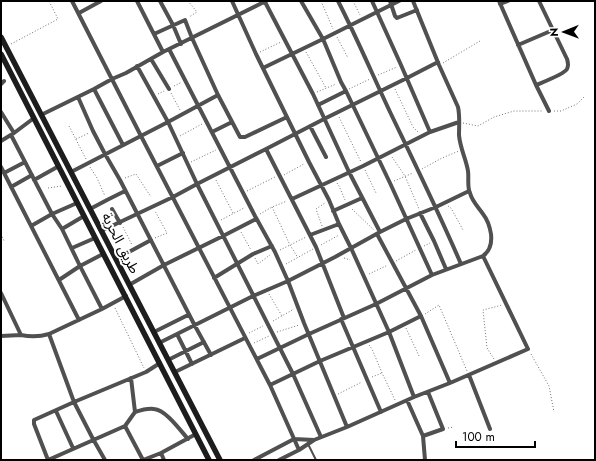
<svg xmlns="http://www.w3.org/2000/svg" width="596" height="461" font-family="Jost,'Noto Sans Arabic',sans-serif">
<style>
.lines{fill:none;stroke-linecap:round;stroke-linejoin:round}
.path{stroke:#727272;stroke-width:1;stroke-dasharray:1 2;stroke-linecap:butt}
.lane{stroke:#505050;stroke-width:2}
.street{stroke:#505050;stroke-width:4}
.secondary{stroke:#1d1d1d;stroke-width:5.5}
.labels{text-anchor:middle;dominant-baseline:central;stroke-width:4;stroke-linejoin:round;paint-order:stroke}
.street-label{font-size:14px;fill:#000;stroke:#fff}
</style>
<rect width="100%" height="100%" fill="#fff"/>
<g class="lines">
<path class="path" d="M188 1 197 12 189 17
M321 1 333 29
M353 1 360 15
M337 37 348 58
M11 44 58 19 49 1
M260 52 281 42
M306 52 326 88
M443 63 480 41
M378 75 397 67
M174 86 182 82
M349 89 370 79
M395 89 413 127 419 133
M317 92 336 84
M171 93 180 110
M158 94 164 91
M554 111H561L577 104 585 96
M339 117 361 162
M463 123 478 126 494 117 514 111H543
M69 126 86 159
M180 136 202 124
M76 139 89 133
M392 157 405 176 419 209
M191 162 216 150
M90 167 97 178 105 196
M422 169 442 158 459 151
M365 170 376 193
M284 175 304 164
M125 178 136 174 151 197
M216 180 233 213
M394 181 413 173
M337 183 339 186 345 200
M48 188 62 186
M247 191 275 177
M448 206 451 208 463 230
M272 207 290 245 298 258
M352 209 374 230
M260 214 272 207 287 201
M221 220 244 208
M322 226 316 209 325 203
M123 227 132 245
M241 232 251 250
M1 234 4 241
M155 238 167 233 155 211
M321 245 339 235
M424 246 430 243
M280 250 306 237
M255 258 258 264 270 255
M344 258 350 260
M396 261 416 250
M286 264 313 249
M369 274 388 265
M269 294 282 316
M115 308 144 368
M425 314 439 305 467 371
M273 321 294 309
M406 328 419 356
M277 332 299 325
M249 333 263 326
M254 343 269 336
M369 345 372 349 382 373 395 400
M531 354 549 386 554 412
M494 359 487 348 483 310 502 305
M372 377 382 373
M338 394 362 382
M448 428 454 427"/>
<path class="lane" d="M308 444 316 460"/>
<path class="street" d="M72 1 141 136 270 385 299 450
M137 1 163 52
M160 1 173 25 181 44
M232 1 256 54 309 162 329 200 339 224 351 248 389 332 414 397
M301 1 323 39 341 82 346 91 390 183 432 275
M338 1C357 38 373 76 391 114 415 164 439 213 461 264
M372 1 401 65 430 132
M390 1 395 16 397 18 417 10
M499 1 536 85 549 111
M265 2 313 94 349 172 380 232
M500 4 508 1
M79 13 101 1
M154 34 185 20 192 38 218 95 240 137H245L287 117
M518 45 553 30
M169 49 255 216 275 252 288 281 304 323 347 427
M151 59 169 89
M137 66 168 122 197 184 293 374 321 437
M263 68 323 39 399 1
M1 84 4 81
M536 85C543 82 563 75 567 69 569 65 568 62 567 59L539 1
M94 89 123 145
M78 97 93 131 105 154 120 180 195 326 211 355
M318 105 346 91
M1 112 14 133
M41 115 94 89 112 79 126 73 163 52 266 1
M310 126 326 157
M212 132 232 122
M11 135 52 214 62 229 80 266 102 309
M1 141 14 133 34 118
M266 149 316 247 344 318
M157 166 183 153
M1 167 79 320
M71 172 168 122 218 95
M4 173 25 162
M34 180 59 166
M11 187 32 175
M292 199 363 166 430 132 459 122
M90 209 107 200 125 191
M112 209 120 223
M333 211 362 198
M420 213 434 241 446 269
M31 226 52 214 77 203
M62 229 84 216
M101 231 173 197 197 184 266 149 324 119 407 78 438 62
M377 234 421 316 450 383
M310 235 339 224
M72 248 95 238
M116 259 151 240
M214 278 253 254 272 246
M59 280 80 266 103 254
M129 285 164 265 223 236 256 219
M1 293 21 335C31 337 39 337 49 334L102 309 126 296
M341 319 381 412
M154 332 188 315
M49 334 74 402 93 439 105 460
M177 334 192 364
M1 336 21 335
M159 343 253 296 288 281 335 257 380 232 406 219 436 207 469 191
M257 359 309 334 376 304 432 275 483 256C490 251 492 243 491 234 490 228 487 219 483 214 478 207 472 201 470 193 467 187 469 178 468 171 466 159 460 148 459 135 459 126 460 116 458 107L439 65 413 1
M168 360 204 342
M160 363 146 372 74 402 34 420V424L48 460 125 426 135 412C141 410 148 408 154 409 166 410 180 430 188 439
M175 372 245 338
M469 375 490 429
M131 378 135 412
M270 385 320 361 389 332 421 316
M407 400 423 436 425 460
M56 411 73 448
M125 426 143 460
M423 436 443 429 428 392
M161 453 164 460
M143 460 161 453 196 434
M254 460 294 439 314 440
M279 460 299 450 314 440 347 427 414 397 450 383 528 349 483 256"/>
<path class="secondary" d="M1 37 220 460
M1 54 209 460"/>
</g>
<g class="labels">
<g class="street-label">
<text transform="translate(121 243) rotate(63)">طريق الحرية</text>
</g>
</g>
<rect width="596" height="461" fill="none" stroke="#000000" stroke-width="4"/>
<g transform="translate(564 32) rotate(269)" stroke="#ffffff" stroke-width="3" paint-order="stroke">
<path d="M0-3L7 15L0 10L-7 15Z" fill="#000000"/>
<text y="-6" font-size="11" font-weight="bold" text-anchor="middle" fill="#000000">N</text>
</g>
<path d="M456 441v6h79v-6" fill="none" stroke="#000000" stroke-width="2"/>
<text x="462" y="441" font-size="12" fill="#000000" stroke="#ffffff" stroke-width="3" paint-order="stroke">100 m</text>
</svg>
